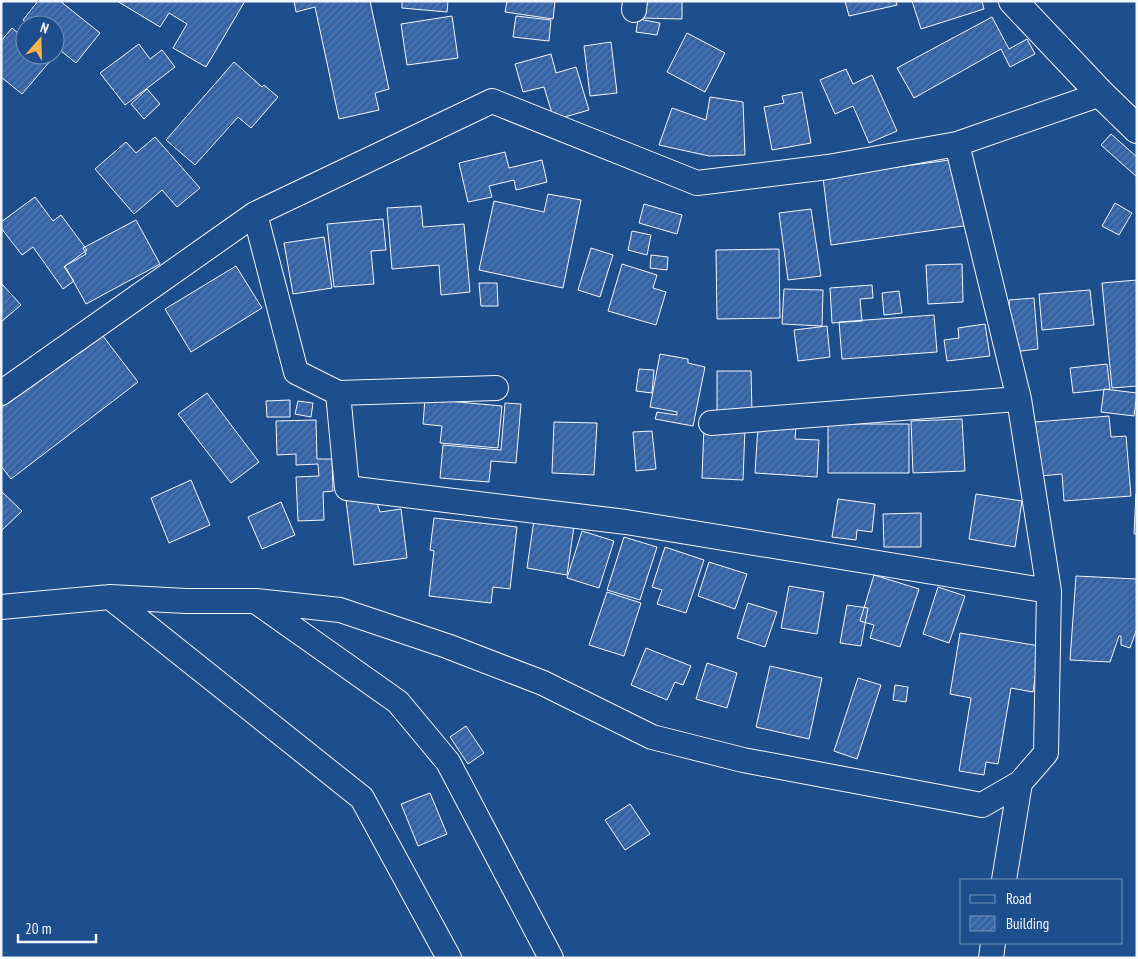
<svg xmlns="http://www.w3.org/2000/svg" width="1138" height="959" font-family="'PT Sans Narrow',sans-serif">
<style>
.building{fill:url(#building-hatch);stroke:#f2f6ff}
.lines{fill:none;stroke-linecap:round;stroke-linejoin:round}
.minor-casing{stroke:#f2f6ff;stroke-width:26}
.tertiary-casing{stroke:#f2f6ff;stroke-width:30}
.minor{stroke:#1f4e8c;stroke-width:24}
.tertiary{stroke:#1f4e8c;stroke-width:28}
</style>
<defs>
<pattern id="building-hatch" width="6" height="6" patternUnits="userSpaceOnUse" patternTransform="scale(1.25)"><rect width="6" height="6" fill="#3563a3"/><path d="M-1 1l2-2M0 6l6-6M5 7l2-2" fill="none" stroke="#537ab1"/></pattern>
</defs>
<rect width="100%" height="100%" fill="#1f4e8c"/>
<path class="building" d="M38 1H60L100 33 76 63 55 46V25H29L23 20Z
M117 1H245L206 67 173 48 187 24 169 13 160 27Z
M294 1H370L389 89 375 93 379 110 339 119 315 7 296 12Z
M402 1H448L447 12 402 8Z
M507 1H555L553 19 505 12Z
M643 1H682V19L642 18Z
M845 1H896L897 5 849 16Z
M912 1H982L984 9 921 29Z
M452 16 458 58 407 65 401 24Z
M516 16 551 20 549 41 513 37Z
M992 17 1009 49 1027 39 1035 54 1010 67 1001 49 914 98 897 68Z
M638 19 660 23 657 35 636 32Z
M12 28 25 39V55H45L51 60 22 94 1 77V41Z
M687 33 725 53 705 92 667 72Z
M611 42 617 93 590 96 584 46Z
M139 44 150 59 162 50 175 67 125 105 100 73Z
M551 54 556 73 576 67 589 110 554 120 544 87 523 92 515 64Z
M234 62 262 87 264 85 278 97 251 128 238 117 195 165 166 140Z
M846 69 853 84 872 75 897 131 869 143 853 106 835 114 820 80Z
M147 89 160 104 144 119 131 104Z
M802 92 811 143 772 150 764 107 784 103 782 96Z
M710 97 743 102 745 155 709 156 659 145 672 108 706 120Z
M1111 134 1137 157V177L1101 145Z
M155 137 200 188 177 207 162 190 134 214 95 169 126 142 136 153Z
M505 152 509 168 542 160 547 182 516 190 514 180 489 186 492 197 468 202 459 163Z
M957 159 970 225 831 245 823 177Z
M548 194 581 200 563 288 479 270 494 201 544 212Z
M35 197 53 221 61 215 87 250 64 267 74 281 63 289 33 247 22 255 1 228V222Z
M1115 203 1132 213 1119 235 1102 226Z
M644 204 682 215 677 234 639 223Z
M421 206 423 227 464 224 470 292 441 295 439 265 392 269 387 208Z
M811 209 821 276 788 280 779 213Z
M383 219 386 250 371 251 374 284 334 287 327 224Z
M136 220 160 264 86 304 65 266 86 254 83 248Z
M632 231 651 235 647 255 628 250Z
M324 237 332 288 293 294 284 243Z
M591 248 613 255 600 297 578 290Z
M779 249 780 318 717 319 716 250Z
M651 255 668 257 667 270 650 268Z
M622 264 657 275 653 288 666 292 656 325 608 311Z
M962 264 963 302 928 304 926 265Z
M236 266 262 308 191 352 165 309Z
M1137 280V386L1112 388 1102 283Z
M1 283 21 305 1 322Z
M479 283H497L498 306H481Z
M872 285 873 298 860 299 862 321 832 323 830 288Z
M784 289 823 290 822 326 782 324Z
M1090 290 1094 325 1042 330 1039 294Z
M899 291 902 313 884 315 882 293Z
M1034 298 1038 349 1013 352 1009 300Z
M934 315 937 352 842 359 839 322Z
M985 324 990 356 947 361 944 340 959 338 958 328Z
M827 326 830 357 798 361 794 330Z
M100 332 138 382 11 479 1 466V408Z
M660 354 688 359V363L705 367 693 426 655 419 657 412 677 415V412L650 407Z
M1107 364 1110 389 1073 393 1070 368Z
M639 369 654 370 652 393 636 391Z
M717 371H751L752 413H717Z
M1104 389 1137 393 1134 416 1101 412Z
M207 393 259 462 231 483 178 414Z
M425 399 502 406 498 448 440 443 442 426 423 424Z
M290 400V417H267L266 401Z
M298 401 313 403 311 417 295 414Z
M505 403 521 404 516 463 491 461 489 482 440 478 443 445 501 450Z
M1109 416 1111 437 1126 436 1131 496 1064 501 1062 474 1040 476 1035 422Z
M962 419 965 471 913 473 911 421Z
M316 420 317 459H332L333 491 323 492 324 520 298 521 296 477 319 476 318 464 296 465V454L277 455 276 421Z
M554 422 597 423 594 475 552 473Z
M828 424H909V473H828Z
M704 426 745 428 743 480 702 478Z
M758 426 796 428 795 439 819 440 817 477 755 473Z
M652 431 656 469 636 471 633 432Z
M191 480 210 525 169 543 151 498Z
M1 491 22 511 1 531Z
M1136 493H1137V534H1134Z
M976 494 1022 501 1015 547 969 539Z
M838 499 875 504 872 532 857 530 856 540 832 537Z
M346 500H376L380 512 401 509 407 558 354 565Z
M281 502 295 535 262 549 248 517Z
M921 513V547H884L883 514Z
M434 518 517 527 510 589 493 587 491 603 429 596 434 551 430 550Z
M534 520 574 526 567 575 527 568Z
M582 531 614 541 599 588 567 578Z
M624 537 657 547 640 600 607 590Z
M665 547 704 560 686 613 657 604 662 590 652 587Z
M709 562 747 574 735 609 698 596Z
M874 575 919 589 900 647 870 638 874 625 860 621Z
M1076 576 1137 579V628L1130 648 1121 645V636H1119L1110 662 1070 660Z
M789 586 824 592 817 634 781 628Z
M938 587 965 596 949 643 923 634Z
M607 592 641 603 624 656 589 645Z
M748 603 777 612 765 647 737 638Z
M847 605 868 608 861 646 840 643Z
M960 633 1040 646 1033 692 1011 688 998 764 986 762 984 775 959 771 971 698 950 694Z
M646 648 691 666 683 685 675 682 667 700 631 685Z
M707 663 737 673 727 708 696 699Z
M770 666 822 678 809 739 756 727Z
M858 678 881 685 857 759 834 751Z
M895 685 908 687 906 702 893 700Z
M466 726 484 753 468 764 450 737Z
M430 793 447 834 418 846 401 804Z
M630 804 650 834 625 850 605 820Z"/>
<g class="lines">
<g class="minor-casing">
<path id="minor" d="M634 10 635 1
M255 214 296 372 338 393 347 488 626 522 1049 591
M1 393 255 214 492 101 697 183 828 167 957 144
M338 393 496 388
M711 423 1019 399
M110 597 362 798 449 958
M258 603 398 702 448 762 551 958
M1 607 110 597 186 601H256L340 610 447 646 543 683 652 737 743 760 982 805 1020 783 1046 753 1049 591 1019 399 957 144 1101 94
M1004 880 1020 783
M991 958 993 943"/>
</g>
<g class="tertiary-casing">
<path id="tertiary" d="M1013 1 1101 94 1137 129"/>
</g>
<use href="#minor" class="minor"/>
<use href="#tertiary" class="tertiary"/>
</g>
<rect width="1138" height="959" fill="none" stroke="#f2f6ff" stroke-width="5"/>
<rect x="960" y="879" width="162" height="65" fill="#1f4e8c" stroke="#7391ba"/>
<rect x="970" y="895" width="25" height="8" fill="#1f4e8c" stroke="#7391ba"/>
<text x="1006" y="904" font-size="15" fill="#f2f6ff">Road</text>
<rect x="970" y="916" width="25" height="15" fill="url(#building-hatch)" stroke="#7391ba"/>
<text x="1006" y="929" font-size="15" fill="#f2f6ff">Building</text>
<g transform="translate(40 40) rotate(20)"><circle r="24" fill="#1f4e8c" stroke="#7391ba"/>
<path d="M0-4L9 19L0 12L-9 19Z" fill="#ffb74d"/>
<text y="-8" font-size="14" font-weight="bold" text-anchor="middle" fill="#f2f6ff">N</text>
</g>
<path d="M18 934v8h78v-8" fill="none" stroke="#f2f6ff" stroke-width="2.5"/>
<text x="25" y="934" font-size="15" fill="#f2f6ff" stroke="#1f4e8c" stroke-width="4" paint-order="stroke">20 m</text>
</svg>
